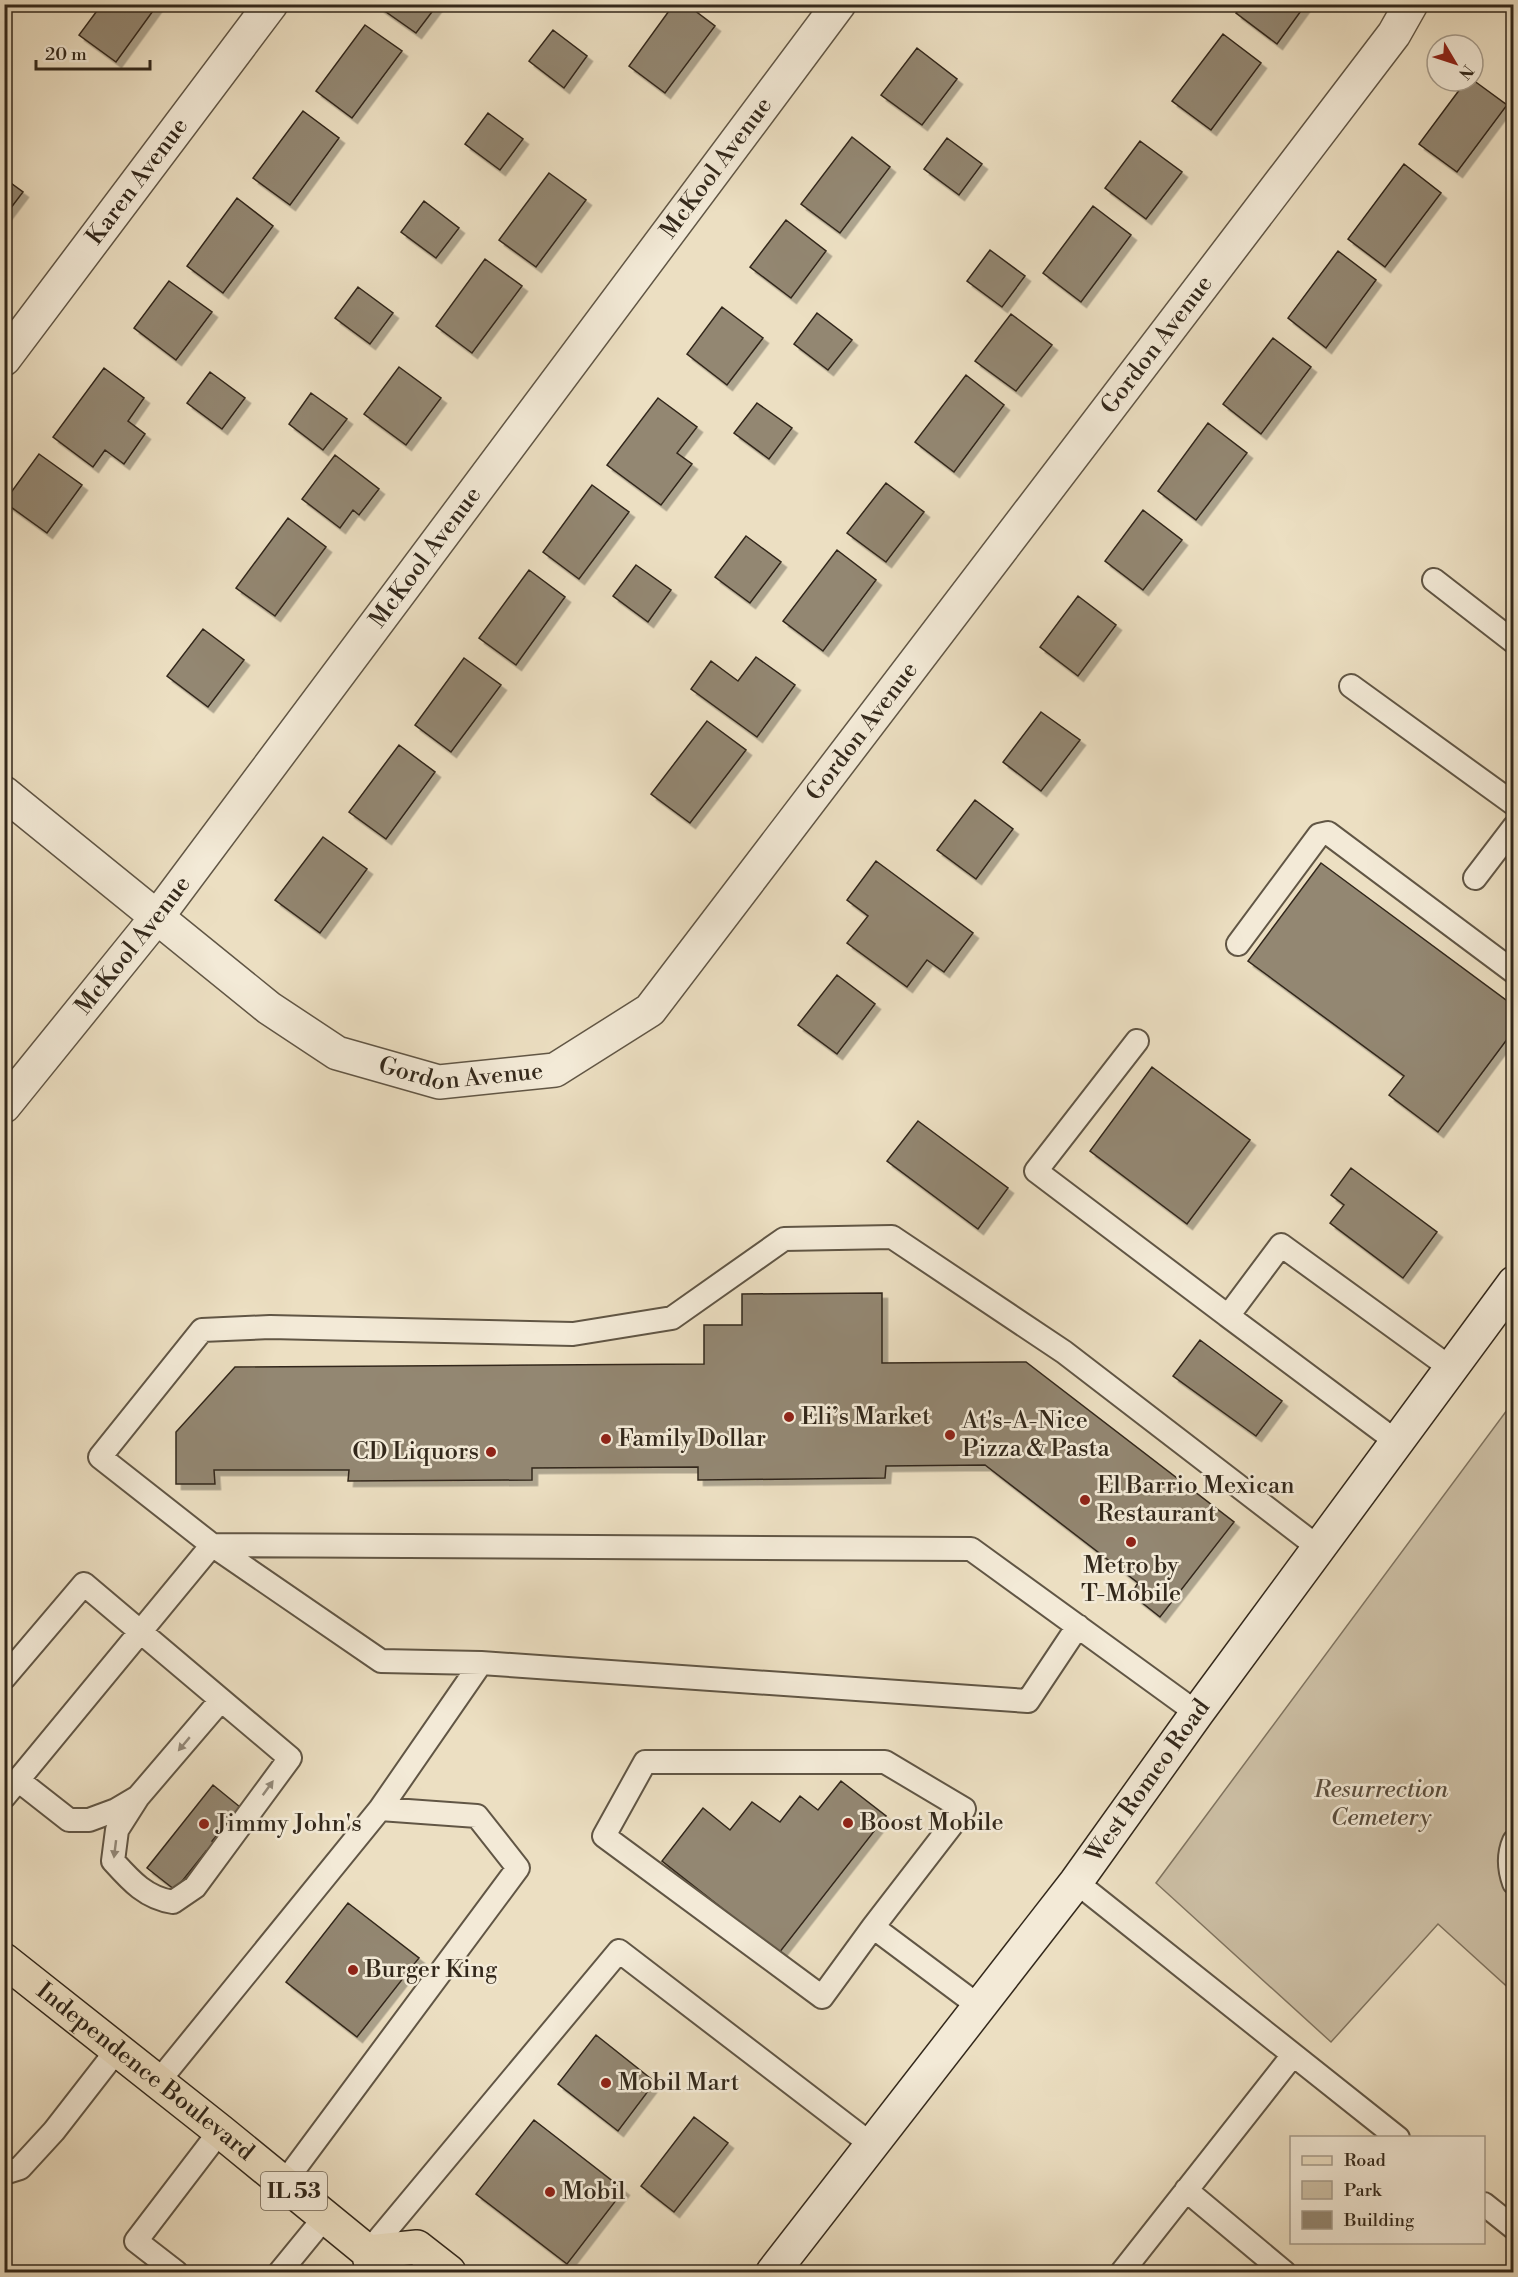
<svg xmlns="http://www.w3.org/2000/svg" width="1518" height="2277" font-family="'Libre Bodoni',serif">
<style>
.green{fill:#cdc0a6;stroke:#807460;stroke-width:1.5}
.building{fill:#938772;stroke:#33281b;stroke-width:1.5;filter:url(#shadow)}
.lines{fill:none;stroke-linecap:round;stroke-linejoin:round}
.lane-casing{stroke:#615645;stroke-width:26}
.street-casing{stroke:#615645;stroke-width:36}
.secondary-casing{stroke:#33281b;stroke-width:36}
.primary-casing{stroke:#33281b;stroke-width:36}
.lane{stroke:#f3ead7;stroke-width:22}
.street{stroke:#f3ead7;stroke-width:33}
.secondary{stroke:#f3ead7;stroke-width:33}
.primary{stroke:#ecdfc2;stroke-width:33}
.oneway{fill:#938979}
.poi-dot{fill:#8f2418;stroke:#f3ead7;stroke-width:2}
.labels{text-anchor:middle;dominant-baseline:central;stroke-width:5;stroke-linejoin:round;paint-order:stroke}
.shield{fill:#f3ead7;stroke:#6d6253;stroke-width:1.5}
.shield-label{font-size:22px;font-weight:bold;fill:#33281b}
.street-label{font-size:24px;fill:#33281b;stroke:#f3ead7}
.poi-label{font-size:24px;fill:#33281b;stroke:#f3ead7;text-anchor:start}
.park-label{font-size:24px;font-style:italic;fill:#5a4e3e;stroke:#f3ead7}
</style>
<defs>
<filter id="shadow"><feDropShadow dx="5.5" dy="5.5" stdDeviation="0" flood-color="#0004"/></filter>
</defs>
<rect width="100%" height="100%" fill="#ecdfc2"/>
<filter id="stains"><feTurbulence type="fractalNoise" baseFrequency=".00333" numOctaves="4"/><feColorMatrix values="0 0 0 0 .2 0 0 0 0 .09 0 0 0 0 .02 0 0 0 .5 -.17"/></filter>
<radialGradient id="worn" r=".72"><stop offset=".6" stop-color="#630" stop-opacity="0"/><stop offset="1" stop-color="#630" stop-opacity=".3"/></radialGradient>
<path class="green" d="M1513 1402V1992L1438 1924 1331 2042 1156 1883Z"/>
<path class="building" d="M102 4H158L116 62 79 35Z
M381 4H438L416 33 379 7Z
M674 4H686L715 26 665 93 629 66Z
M1243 4H1306L1277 44 1236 13Z
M365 25 402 51 352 118 316 91Z
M553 30 587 56 564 88 529 61Z
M1223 34 1261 63 1211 130 1172 101Z
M917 48 957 79 922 125 881 95Z
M1473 80 1507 105 1457 172 1419 144 1466 81Z
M303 111 339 138 290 205 253 178Z
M488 113 523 139 500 170 465 144Z
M852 137 890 167 840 233 801 204Z
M947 138 982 164 959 195 924 169Z
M1140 141 1182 172 1146 219 1105 188Z
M1404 164 1441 193 1385 267 1348 239Z
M549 173 586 200 536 267 499 240Z
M4 178 23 192 4 217Z
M237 198 273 226 223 293 187 266Z
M424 201 459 228 436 258 401 232Z
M1093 206 1131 235 1081 302 1043 273Z
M786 220 826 251 791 298 750 267Z
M990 250 1025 276 1002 307 967 281Z
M1338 251 1376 280 1326 348 1288 318Z
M485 259 522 286 472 353 436 326Z
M169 281 212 312 176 360 134 328Z
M358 287 393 313 370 344 335 318Z
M722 307 763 338 727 385 687 354Z
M817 313 852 340 828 370 794 344Z
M1011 314 1052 345 1016 391 975 361Z
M1273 338 1311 367 1261 434 1223 404Z
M399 367 441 398 406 445 364 414Z
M104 368 144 398 128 421 145 434 124 464 105 450 93 467 53 437Z
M210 372 245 398 222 429 187 403Z
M966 375 1004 405 954 472 915 442Z
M311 393 347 419 323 450 289 424Z
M658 398 697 427 677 453 692 464 661 505 607 465Z
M757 403 792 428 769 459 734 433Z
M1208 423 1247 453 1196 520 1158 491Z
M39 454 82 485 47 533 4 502Z
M335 455 379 489 359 515 353 510 340 528 302 499Z
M886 483 924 512 886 562 847 533Z
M592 485 629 512 579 579 543 552Z
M1143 510 1182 540 1143 590 1105 561Z
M288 518 326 547 275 616 236 588Z
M746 536 781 562 750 603 715 577Z
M837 550 876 580 823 651 783 621Z
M636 565 671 590 648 622 613 596Z
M529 570 565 597 516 665 479 638Z
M1078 596 1116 625 1078 676 1040 647Z
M203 629 244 660 208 707 167 676Z
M756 657 795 685 757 737 691 689 711 661 738 681Z
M464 658 501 685 451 752 415 725Z
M1041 712 1080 740 1041 791 1003 762Z
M707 721 746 750 690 823 651 794Z
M399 745 435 772 386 839 349 812Z
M975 800 1013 829 976 879 937 850Z
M323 837 367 869 320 933 275 900Z
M876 861 973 933 944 972 927 960 907 987 847 943 868 916 847 900Z
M1321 863 1514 1006V1030L1438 1132 1389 1095 1404 1076 1248 961Z
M837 975 875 1004 837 1054 798 1025Z
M1152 1067 1250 1140 1187 1224 1090 1151Z
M918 1121 1008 1188 978 1229 887 1161Z
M1351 1168 1437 1232 1403 1278 1330 1223 1344 1205 1331 1195Z
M882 1293V1363L1026 1362 1234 1522 1160 1617 1131 1594 1138 1583 985 1465 886 1466 885 1478 698 1480V1467L532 1468V1480L348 1481 349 1470H214L215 1484H176V1432L235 1367 704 1364V1325H742V1294Z
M1200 1340 1282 1401 1256 1436 1173 1376Z
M841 1781 886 1816 779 1953 662 1861 703 1808 730 1830 752 1802 780 1822 800 1796 818 1810Z
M213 1785 240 1807 212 1841 216 1844 208 1853 206 1851 175 1890 147 1868Z
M348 1903 419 1958 357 2037 286 1982Z
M596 2035 655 2082 618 2131 558 2084Z
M694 2117 728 2143 674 2212 641 2186Z
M534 2120 624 2190 567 2264 476 2194Z"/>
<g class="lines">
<g class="lane-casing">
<path id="lane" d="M1434 580 1514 642
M1351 686 1514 804
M1475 878 1514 827
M1238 944 1319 835 1328 833 1514 972
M1137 1041 1036 1171 1228 1316
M1397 1442 1228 1316 1281 1245 1452 1369
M212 1545 971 1549 1197 1713
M212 1545 381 1661 481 1663 1028 1701 1078 1626
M4 1678 84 1584 290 1758 195 1887 173 1902C146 1898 131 1881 113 1861L117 1830 138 1797
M18 1780 69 1820H89L116 1810 138 1797 221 1700
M4 1797 212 1545 100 1457 202 1330 270 1327 573 1334 672 1318 784 1239 892 1237 1064 1352 1319 1548
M380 1809 481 1663
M1514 1841C1508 1855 1509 1869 1514 1883
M1076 1882 1398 2138
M873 1927 822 1997 604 1836 645 1762H885L964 1809 873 1927 980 2007
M158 2082 380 1809 477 1816 518 1868 284 2183
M4 2173 20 2168 54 2131 117 2050
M1186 2190 1284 2272
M1484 2204 1514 2228
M368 2252 619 1951 872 2145
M176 2272 136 2241 220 2131
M280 2272 325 2217
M1122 2272 1293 2055"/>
</g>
<g class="street-casing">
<g id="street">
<path id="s1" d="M4 359 271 4"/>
<path id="s2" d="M4 793 269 1008 337 1053 439 1082 555 1070 650 1010 1394 34 1411 4"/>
<path id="s3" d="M4 1106 157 917 839 4"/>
</g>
</g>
<g class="secondary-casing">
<g id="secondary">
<path id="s4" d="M773 2272 1076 1882 1197 1713 1514 1283"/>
</g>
</g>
<g class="primary-casing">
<g id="primary">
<path id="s5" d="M4 1960 220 2131 368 2252 373 2272"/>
<path d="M368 2252 417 2247 449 2272"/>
</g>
</g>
<use href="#lane" class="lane"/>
<use href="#street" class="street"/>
<use href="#secondary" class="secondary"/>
<use href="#primary" class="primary"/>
</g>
<defs><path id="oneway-solid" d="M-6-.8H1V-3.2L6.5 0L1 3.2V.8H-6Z" transform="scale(1.5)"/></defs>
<g class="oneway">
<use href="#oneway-solid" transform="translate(184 1744) rotate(130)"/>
<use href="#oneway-solid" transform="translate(268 1788) rotate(-54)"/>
<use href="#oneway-solid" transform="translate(115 1849) rotate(97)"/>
</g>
<g class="poi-dot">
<circle cx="789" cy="1417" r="6"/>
<circle cx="950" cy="1435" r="6"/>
<circle cx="606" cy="1439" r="6"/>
<circle cx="491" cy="1452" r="6"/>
<circle cx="1085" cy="1500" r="6"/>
<circle cx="1131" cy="1542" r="6"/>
<circle cx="848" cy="1823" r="6"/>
<circle cx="204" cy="1824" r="6"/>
<circle cx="353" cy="1970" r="6"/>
<circle cx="606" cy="2083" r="6"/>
<circle cx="550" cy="2192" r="6"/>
</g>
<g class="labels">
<rect class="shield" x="261" y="2172" width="66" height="38" rx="4.5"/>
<g class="shield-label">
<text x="294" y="2191">IL 53</text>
</g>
<g class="street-label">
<text stroke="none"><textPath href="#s3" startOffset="1178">McKool Avenue</textPath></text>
<text stroke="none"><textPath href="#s1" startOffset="222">Karen Avenue</textPath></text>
<text stroke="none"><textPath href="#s2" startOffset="1594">Gordon Avenue</textPath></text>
<text stroke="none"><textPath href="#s3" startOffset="692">McKool Avenue</textPath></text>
<text stroke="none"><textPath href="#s2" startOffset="1108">Gordon Avenue</textPath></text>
<text stroke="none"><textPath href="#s3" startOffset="206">McKool Avenue</textPath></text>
<text stroke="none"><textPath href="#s2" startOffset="550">Gordon Avenue</textPath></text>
<text stroke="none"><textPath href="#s4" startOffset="618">West Romeo Road</textPath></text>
<text stroke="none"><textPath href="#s5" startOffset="180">Independence Boulevard</textPath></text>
</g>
<g class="poi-label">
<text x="801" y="1417">Eli’s Market</text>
<text x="962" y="1421">At's-A-Nice<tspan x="962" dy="28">Pizza &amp; Pasta</tspan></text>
<text x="618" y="1439">Family Dollar</text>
<text x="479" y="1452" text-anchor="end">CD Liquors</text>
<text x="1097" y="1486">El Barrio Mexican<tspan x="1097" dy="28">Restaurant</tspan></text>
<text x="1131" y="1566" text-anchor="middle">Metro by<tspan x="1131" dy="28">T-Mobile</tspan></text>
<text x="860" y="1823">Boost Mobile</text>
<text x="216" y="1824">Jimmy John's</text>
<text x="365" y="1970">Burger King</text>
<text x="618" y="2083">Mobil Mart</text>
<text x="562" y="2192">Mobil</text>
</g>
<g class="park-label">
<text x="1381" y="1790">Resurrection<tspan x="1381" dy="28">Cemetery</tspan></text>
</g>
</g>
<rect width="1518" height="2277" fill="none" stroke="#ecdfc2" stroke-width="24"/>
<rect x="6" y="6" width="1506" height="2265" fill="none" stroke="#33281b" stroke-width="3"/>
<rect x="12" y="12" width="1494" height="2253" fill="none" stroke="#33281b" stroke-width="1.5"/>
<rect x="1290" y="2136" width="195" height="108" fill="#f3ead7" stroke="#a69c8c" stroke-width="1.5"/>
<rect x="1302" y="2156" width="30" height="9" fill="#ecdfc2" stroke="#a69c8c" stroke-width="1.5"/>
<text x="1344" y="2166" font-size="18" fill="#33281b">Road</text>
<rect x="1302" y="2181" width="30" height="18" fill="#cdc0a6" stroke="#a69c8c" stroke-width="1.5"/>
<text x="1344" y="2196" font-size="18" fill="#33281b">Park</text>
<rect x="1302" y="2211" width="30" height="18" fill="#938772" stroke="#a69c8c" stroke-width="1.5"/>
<text x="1344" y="2226" font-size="18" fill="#33281b">Building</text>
<g transform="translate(1455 63) rotate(129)"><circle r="28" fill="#f3ead7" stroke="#a69c8c" stroke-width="1.5"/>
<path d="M0-4.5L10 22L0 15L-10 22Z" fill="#8f2418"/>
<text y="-9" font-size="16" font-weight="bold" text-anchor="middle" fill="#33281b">N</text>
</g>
<path d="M36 60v9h114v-9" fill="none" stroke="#33281b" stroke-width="3"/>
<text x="45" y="60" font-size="18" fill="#33281b" stroke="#f3ead7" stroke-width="4.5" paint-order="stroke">20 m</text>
<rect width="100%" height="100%" filter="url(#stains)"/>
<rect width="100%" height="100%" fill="url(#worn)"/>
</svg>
